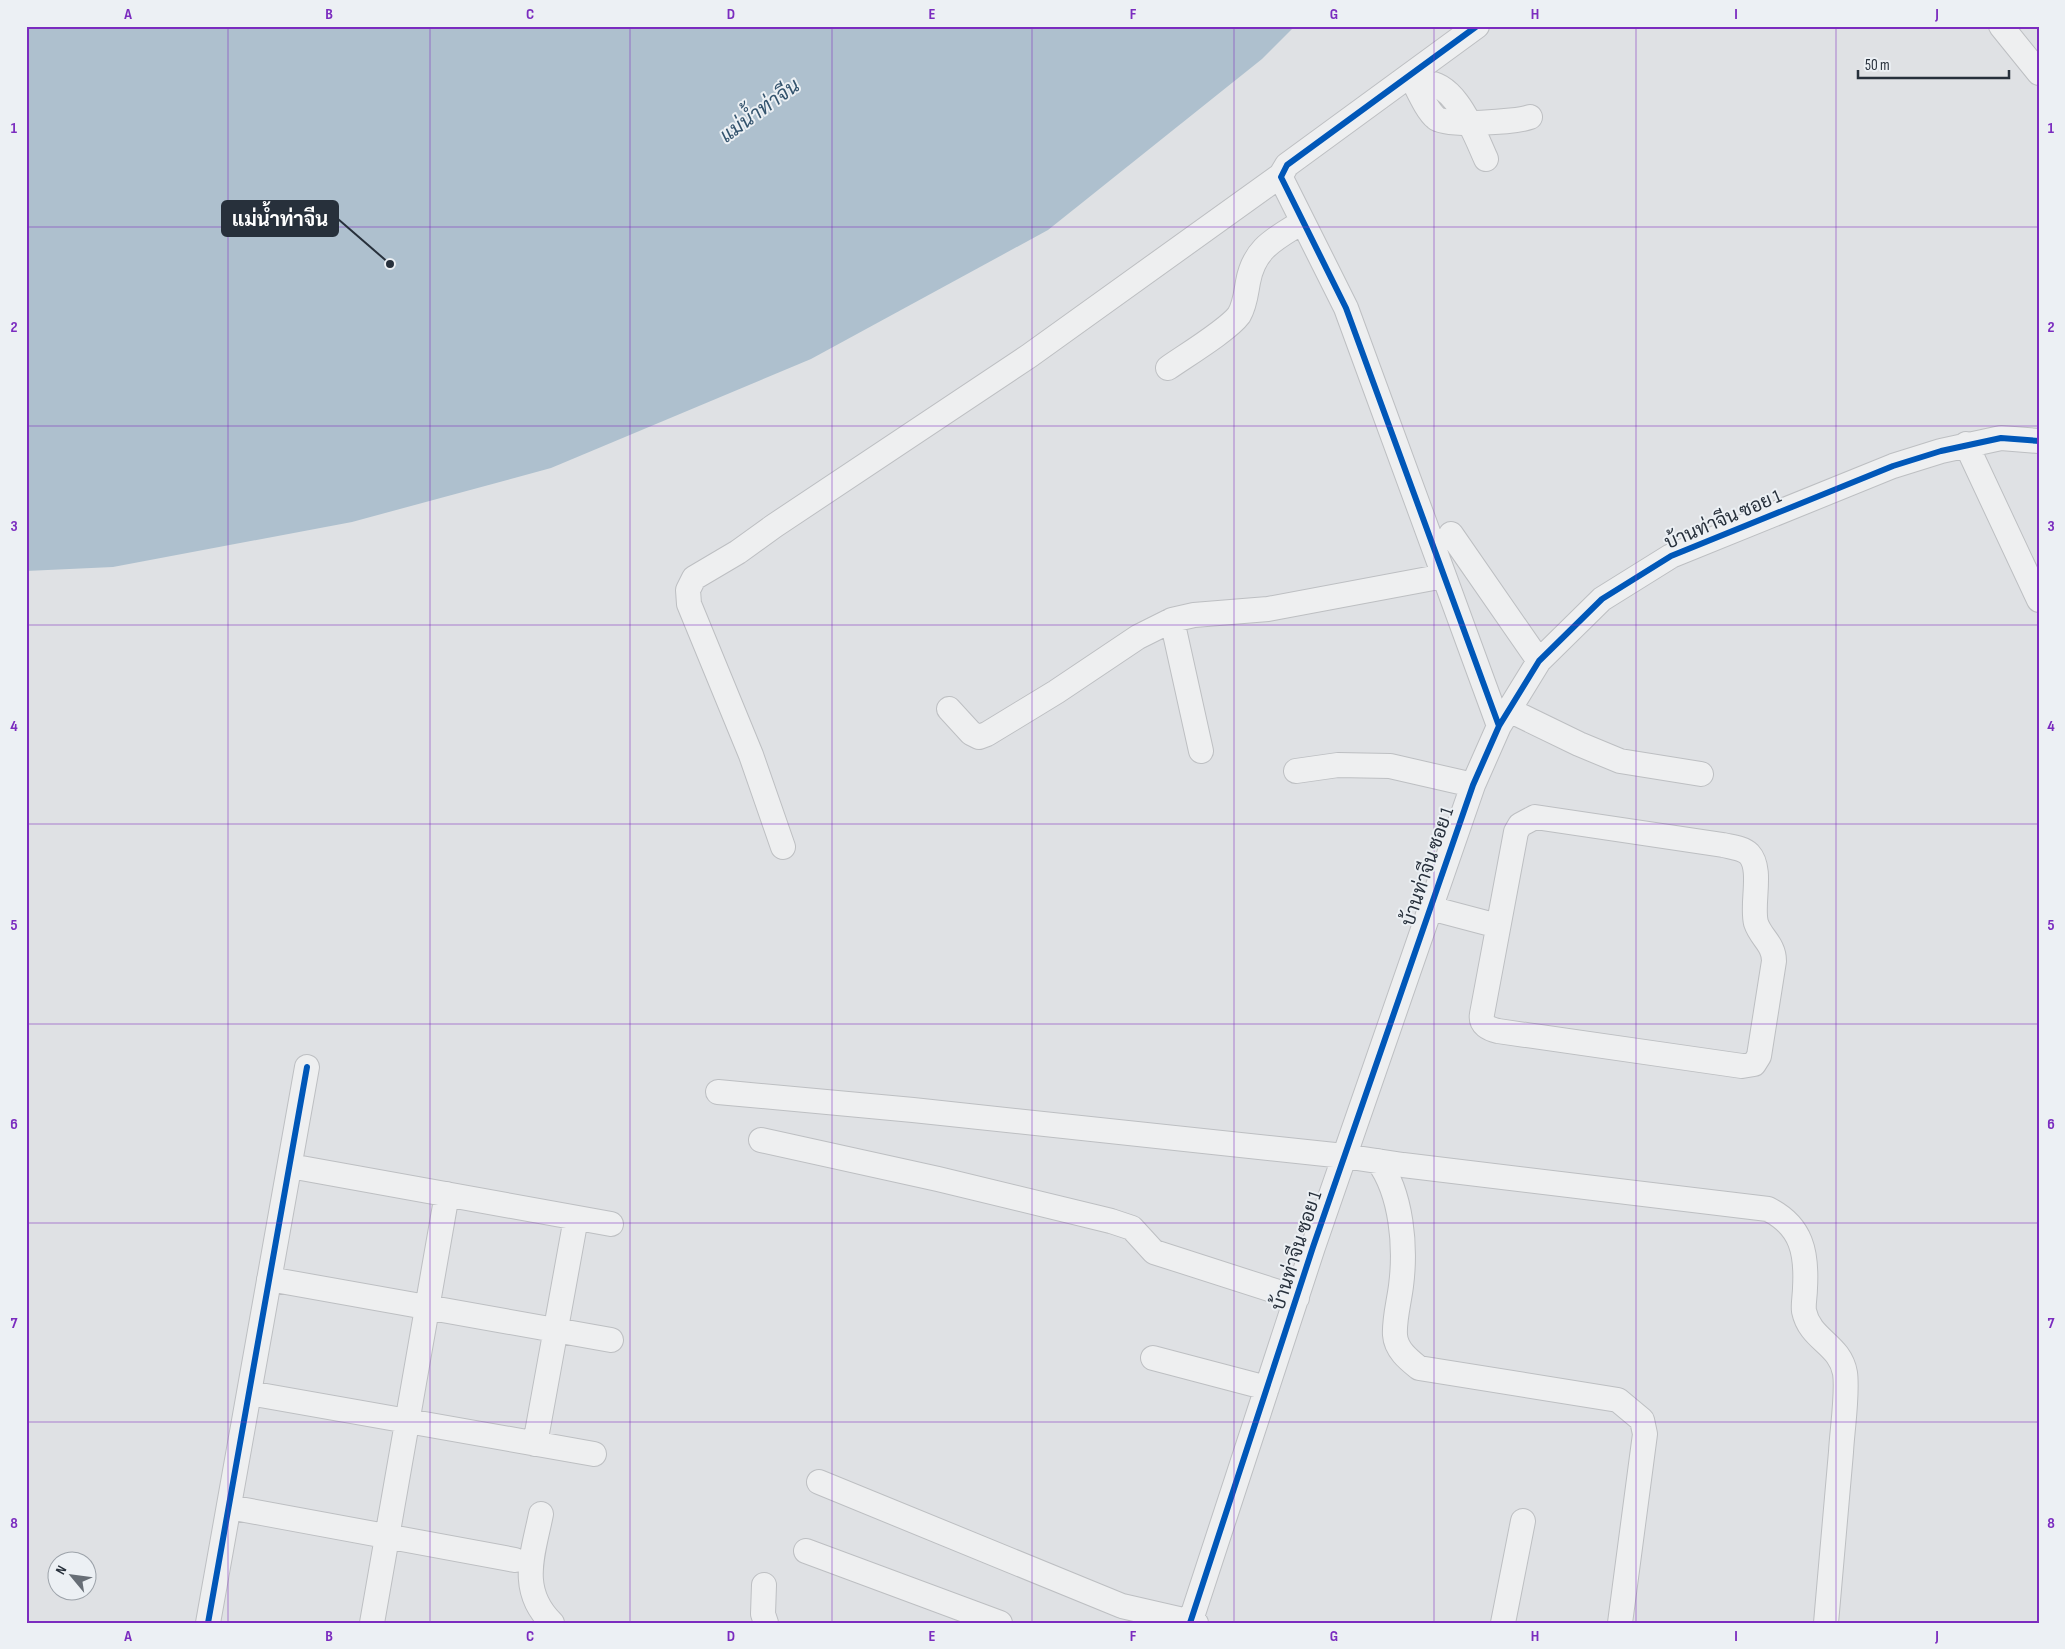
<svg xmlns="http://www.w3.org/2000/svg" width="2065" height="1649" font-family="'Sofia Sans Condensed',Sarabun,sans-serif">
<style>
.water{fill:#aec0ce}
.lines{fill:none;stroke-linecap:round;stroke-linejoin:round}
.minor-casing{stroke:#bdbfc2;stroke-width:26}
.minor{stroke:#eeeff0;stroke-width:24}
.cycleway-casing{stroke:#ecf0f4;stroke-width:9}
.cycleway{stroke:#0057b8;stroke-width:6}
.grid{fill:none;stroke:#7b2cbf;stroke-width:1;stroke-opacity:0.55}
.labels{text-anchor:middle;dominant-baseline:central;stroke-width:4;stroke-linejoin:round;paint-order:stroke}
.street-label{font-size:19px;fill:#27303b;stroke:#ecf0f4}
.water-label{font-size:20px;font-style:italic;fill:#33536d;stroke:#ecf0f4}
.leader{fill:none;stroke:#27303b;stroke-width:2}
.callout-dot{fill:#27303b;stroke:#ecf0f4;stroke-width:2}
.callout{fill:#27303b;stroke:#27303b;stroke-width:2}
.callout-label{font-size:20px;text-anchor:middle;font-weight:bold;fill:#fff}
.neatline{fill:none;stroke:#7b2cbf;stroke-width:2}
.grid-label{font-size:16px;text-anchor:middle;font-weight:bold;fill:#7b2cbf}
</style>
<rect width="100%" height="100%" fill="#dfe1e4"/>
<path class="water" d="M26 26H1295L1262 59 1048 230 811 359 551 468 352 522 113 567 26 571Z"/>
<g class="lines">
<g class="minor-casing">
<path id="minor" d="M2001 26 2039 73
M1410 75C1417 87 1426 110 1436 118 1446 127 1516 122 1530 117
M1416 85C1453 72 1475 135 1486 159
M1281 175 1282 180 1346 308 1499 726
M1168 368C1185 356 1228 330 1239 315 1245 305 1246 293 1248 282 1254 248 1275 239 1302 222
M1966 444 2039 600
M1451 534 1539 661
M1172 620 1201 751
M949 709 971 733 979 737 987 734 1056 692 1138 637 1172 620 1194 615 1268 609 1444 576
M1509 710 1579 744 1620 761 1701 774
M1296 771 1338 765 1390 766 1473 785
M1535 817 1723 845C1731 847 1743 848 1749 854 1763 869 1751 904 1756 923 1761 938 1774 944 1774 961L1759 1056 1754 1064 1742 1066 1498 1031C1489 1029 1480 1025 1482 1014L1516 832 1520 825Z
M783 847 751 755 689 604 688 590 694 578 738 552 774 526 1029 356 1281 175 1287 165 1477 26
M1430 908 1498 926
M718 1092 913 1110 1344 1156 1403 1165 1768 1209C1802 1226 1807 1253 1805 1288 1805 1296 1803 1304 1804 1311 1810 1340 1840 1344 1845 1373 1848 1393 1842 1431 1841 1452 1836 1509 1831 1566 1826 1623
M761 1140 938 1179 1111 1221 1132 1228 1154 1252 1297 1298
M1378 1161C1402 1194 1406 1247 1401 1286 1399 1302 1394 1320 1395 1335 1396 1350 1409 1360 1419 1368L1618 1400 1642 1420 1645 1434 1620 1623
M290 1166 611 1224
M269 1279 611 1340
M1153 1358 1267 1388
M249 1393 594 1454
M535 1444 576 1218
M819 1482 1122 1606 1196 1623
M229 1507 515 1560
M541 1514C533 1554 518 1590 552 1623
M806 1551 1000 1623
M764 1585 763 1614 766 1623
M208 1623 307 1067
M372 1623 447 1194
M1190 1623 1313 1247 1473 785 1499 726 1539 661 1602 599 1671 556 1893 466 1941 451 2001 438 2039 441
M1503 1623 1523 1521"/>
</g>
<use href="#minor" class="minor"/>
<g class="cycleway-casing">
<path id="cycleway" d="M1477 26 1287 165 1281 177 1346 308 1499 726
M208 1623 307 1067
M1190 1623 1313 1247 1473 785 1499 726 1539 661 1602 599 1671 556 1893 466 1941 451 2001 438 2039 441"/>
</g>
<use href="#cycleway" class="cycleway"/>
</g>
<path class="grid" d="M228 26V1623M430 26V1623M630 26V1623M832 26V1623M1032 26V1623M1234 26V1623M1434 26V1623M1636 26V1623M1836 26V1623M26 227H2039M26 426H2039M26 625H2039M26 824H2039M26 1024H2039M26 1223H2039M26 1422H2039"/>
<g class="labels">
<g class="street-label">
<text transform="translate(1723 520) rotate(-23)">บ้านท่าจีน ซอย 1</text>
<text transform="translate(1428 867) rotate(-71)">บ้านท่าจีน ซอย 1</text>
<text transform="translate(1297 1251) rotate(-72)">บ้านท่าจีน ซอย 1</text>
</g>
<g class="water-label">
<text transform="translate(760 111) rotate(-36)">แม่น้ำท่าจีน</text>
</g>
</g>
<path class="leader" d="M390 264L338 219"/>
<circle class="callout-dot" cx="390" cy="264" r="5"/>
<rect class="callout" x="222" y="201" width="116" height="35" rx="5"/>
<g class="callout-label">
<text x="280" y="226">แม่น้ำท่าจีน</text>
</g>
<rect width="2065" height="1649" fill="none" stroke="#ecf0f4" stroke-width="55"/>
<g transform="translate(72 1576) rotate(299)"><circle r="24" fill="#ecf0f4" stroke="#9da3aa"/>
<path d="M0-4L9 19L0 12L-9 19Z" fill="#676e76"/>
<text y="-8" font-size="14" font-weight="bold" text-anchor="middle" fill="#27303b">N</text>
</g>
<path d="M1858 70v8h151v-8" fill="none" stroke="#27303b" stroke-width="2.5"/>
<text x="1865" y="70" font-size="15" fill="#27303b" stroke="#ecf0f4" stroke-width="4" paint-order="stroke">50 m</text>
<rect x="28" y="28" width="2010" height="1594" class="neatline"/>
<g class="grid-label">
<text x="128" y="19">A</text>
<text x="329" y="19">B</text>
<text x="530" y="19">C</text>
<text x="731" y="19">D</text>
<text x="932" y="19">E</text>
<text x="1133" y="19">F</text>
<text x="1334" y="19">G</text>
<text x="1535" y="19">H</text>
<text x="1736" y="19">I</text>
<text x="1937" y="19">J</text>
<text x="14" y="133">1</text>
<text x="2051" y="133">1</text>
<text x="14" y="332">2</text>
<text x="2051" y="332">2</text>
<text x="14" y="531">3</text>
<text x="2051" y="531">3</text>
<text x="14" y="731">4</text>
<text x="2051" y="731">4</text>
<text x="14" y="930">5</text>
<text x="2051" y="930">5</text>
<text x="14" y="1129">6</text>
<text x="2051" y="1129">6</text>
<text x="14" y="1328">7</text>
<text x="2051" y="1328">7</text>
<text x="14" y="1528">8</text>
<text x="2051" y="1528">8</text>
<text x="128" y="1641">A</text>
<text x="329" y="1641">B</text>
<text x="530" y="1641">C</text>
<text x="731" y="1641">D</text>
<text x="932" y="1641">E</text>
<text x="1133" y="1641">F</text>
<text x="1334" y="1641">G</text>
<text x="1535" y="1641">H</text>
<text x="1736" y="1641">I</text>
<text x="1937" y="1641">J</text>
</g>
</svg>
